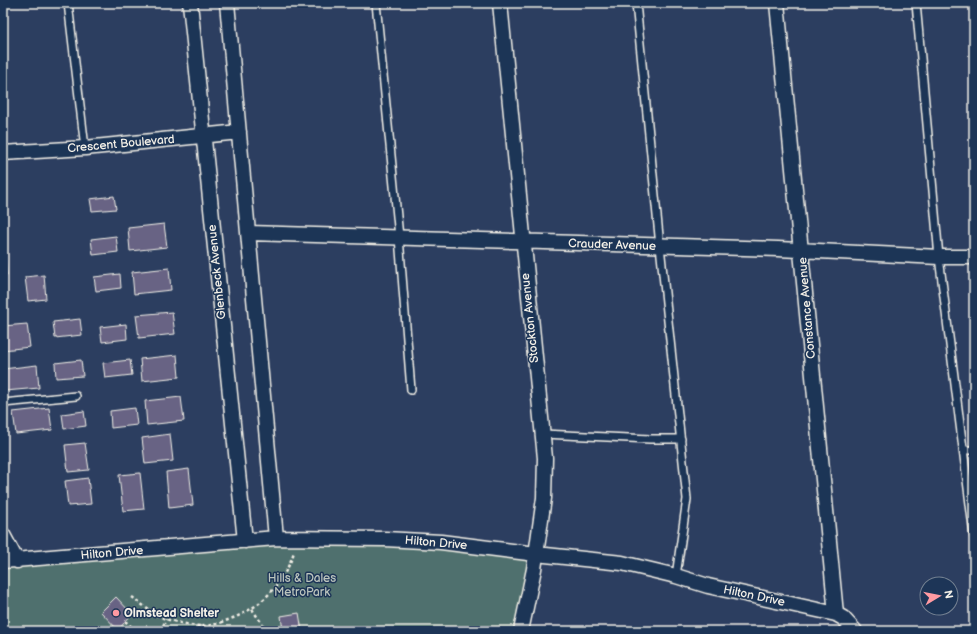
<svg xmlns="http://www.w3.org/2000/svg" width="977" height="634" font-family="'Balsamiq Sans',sans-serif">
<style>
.green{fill:#506f6e;stroke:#a2b0ab}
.building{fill:#676484;stroke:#f4f1e8}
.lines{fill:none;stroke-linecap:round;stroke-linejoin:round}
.service-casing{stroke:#f4f1e8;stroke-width:10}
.minor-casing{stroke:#f4f1e8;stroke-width:17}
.path{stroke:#f4f1e8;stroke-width:2.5;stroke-dasharray:3 3;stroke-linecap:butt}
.service{stroke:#1d3557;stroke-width:7}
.minor{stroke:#1d3557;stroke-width:14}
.poi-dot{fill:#ff9aa2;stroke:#1d3557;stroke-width:1.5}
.labels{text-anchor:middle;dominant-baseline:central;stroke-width:3;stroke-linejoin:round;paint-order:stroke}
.street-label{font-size:12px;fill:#f4f1e8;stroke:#1d3557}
.park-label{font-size:12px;fill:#bbc4bd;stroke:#1d3557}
.poi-label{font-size:12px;font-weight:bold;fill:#f4f1e8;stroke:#1d3557;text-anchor:start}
</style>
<rect width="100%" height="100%" fill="#2c3e60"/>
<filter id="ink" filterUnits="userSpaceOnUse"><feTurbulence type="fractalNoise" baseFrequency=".025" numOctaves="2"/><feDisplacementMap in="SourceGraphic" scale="8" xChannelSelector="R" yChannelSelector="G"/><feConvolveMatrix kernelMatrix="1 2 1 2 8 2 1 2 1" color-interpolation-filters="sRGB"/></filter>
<g filter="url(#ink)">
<path class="green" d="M276 538 536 554 521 631H3V561Z"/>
<path class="building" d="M114 196 116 209 92 211 90 199Z
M164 224 167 247 130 251 128 228Z
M116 236 118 252 93 255 91 239Z
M4 244 7 275H3V245Z
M169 268 171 290 134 294 132 272Z
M120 274 121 288 96 291 94 277Z
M44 275 46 299 28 301 25 277Z
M172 312 175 334 139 338 136 315Z
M80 319 82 335 55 338 53 322Z
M27 324 30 347 3 350V326Z
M126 324 127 339 102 342 100 327Z
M177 355 179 377 142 381 140 359Z
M81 360 83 376 56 378 55 363Z
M130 360 132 375 105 378 103 363Z
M37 365 39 388 5 391 3 369Z
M181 397 184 421 147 425 145 401Z
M49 408 52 430 16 434 13 412Z
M135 408 137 425 111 428 110 411Z
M84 411 86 426 64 429 62 414Z
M170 434 173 461 145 464 142 438Z
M85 443 89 470 68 472 65 445Z
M189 469 193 505 169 508 166 472Z
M140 473 144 509 123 511 119 475Z
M88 478 91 504 68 506 65 481Z
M116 597 132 614 118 630 101 612Z
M299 613 302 631H283L281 616Z"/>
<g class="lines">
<g class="service-casing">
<path id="service" d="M68 3 85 148
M376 3 399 237 411 390
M636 3 660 246 687 499 676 576
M916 3 939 257 974 536
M3 403 76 396
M543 434 650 439H681
M963 450H974"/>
</g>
<g class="minor-casing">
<path id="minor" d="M190 3 245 541
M227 3 276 538
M500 3 545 458 544 498 534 569 521 631
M777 3 836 614
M3 153 85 148 239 132
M249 233 778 249 939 257H974
M3 535 17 561
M3 561 276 538 385 539 441 542 536 554 622 563 676 576 708 586 836 614 843 618 855 631"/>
</g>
<path class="path" d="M132 597C142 604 153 615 166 619 174 622 193 626 202 626 211 626 220 623 228 620 261 608 283 585 294 552
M252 609 267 631
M125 621 136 631
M267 630 284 627
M161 631 166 619"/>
<use href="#service" class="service"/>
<use href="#minor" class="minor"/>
</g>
</g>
<circle class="poi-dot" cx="116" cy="613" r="4"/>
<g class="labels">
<g class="street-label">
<text transform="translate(121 144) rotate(-5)">Crescent Boulevard</text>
<text transform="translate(612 245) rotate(2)">Crauder Avenue</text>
<text transform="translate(217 272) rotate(-96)">Glenbeck Avenue</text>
<text transform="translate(807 308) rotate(-95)">Constance Avenue</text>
<text transform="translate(530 318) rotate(-96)">Stockton Avenue</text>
<text transform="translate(436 543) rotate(5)">Hilton Drive</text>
<text transform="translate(112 553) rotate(-5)">Hilton Drive</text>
<text transform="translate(754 596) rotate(12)">Hilton Drive</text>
</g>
<g class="park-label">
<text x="302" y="578">Hills &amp; Dales<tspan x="302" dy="14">MetroPark</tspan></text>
</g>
<g class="poi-label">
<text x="124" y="613">Olmstead Shelter</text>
</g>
</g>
<rect width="977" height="634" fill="none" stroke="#1d3557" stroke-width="16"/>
<rect x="8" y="8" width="961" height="618" fill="none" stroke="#f4f1e8" stroke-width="1.5" filter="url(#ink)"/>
<g transform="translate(939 596) rotate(80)"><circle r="19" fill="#1d3557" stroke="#738091"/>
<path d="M0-3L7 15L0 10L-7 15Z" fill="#ff9aa2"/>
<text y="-6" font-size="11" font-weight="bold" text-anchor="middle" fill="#f4f1e8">N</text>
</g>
</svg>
